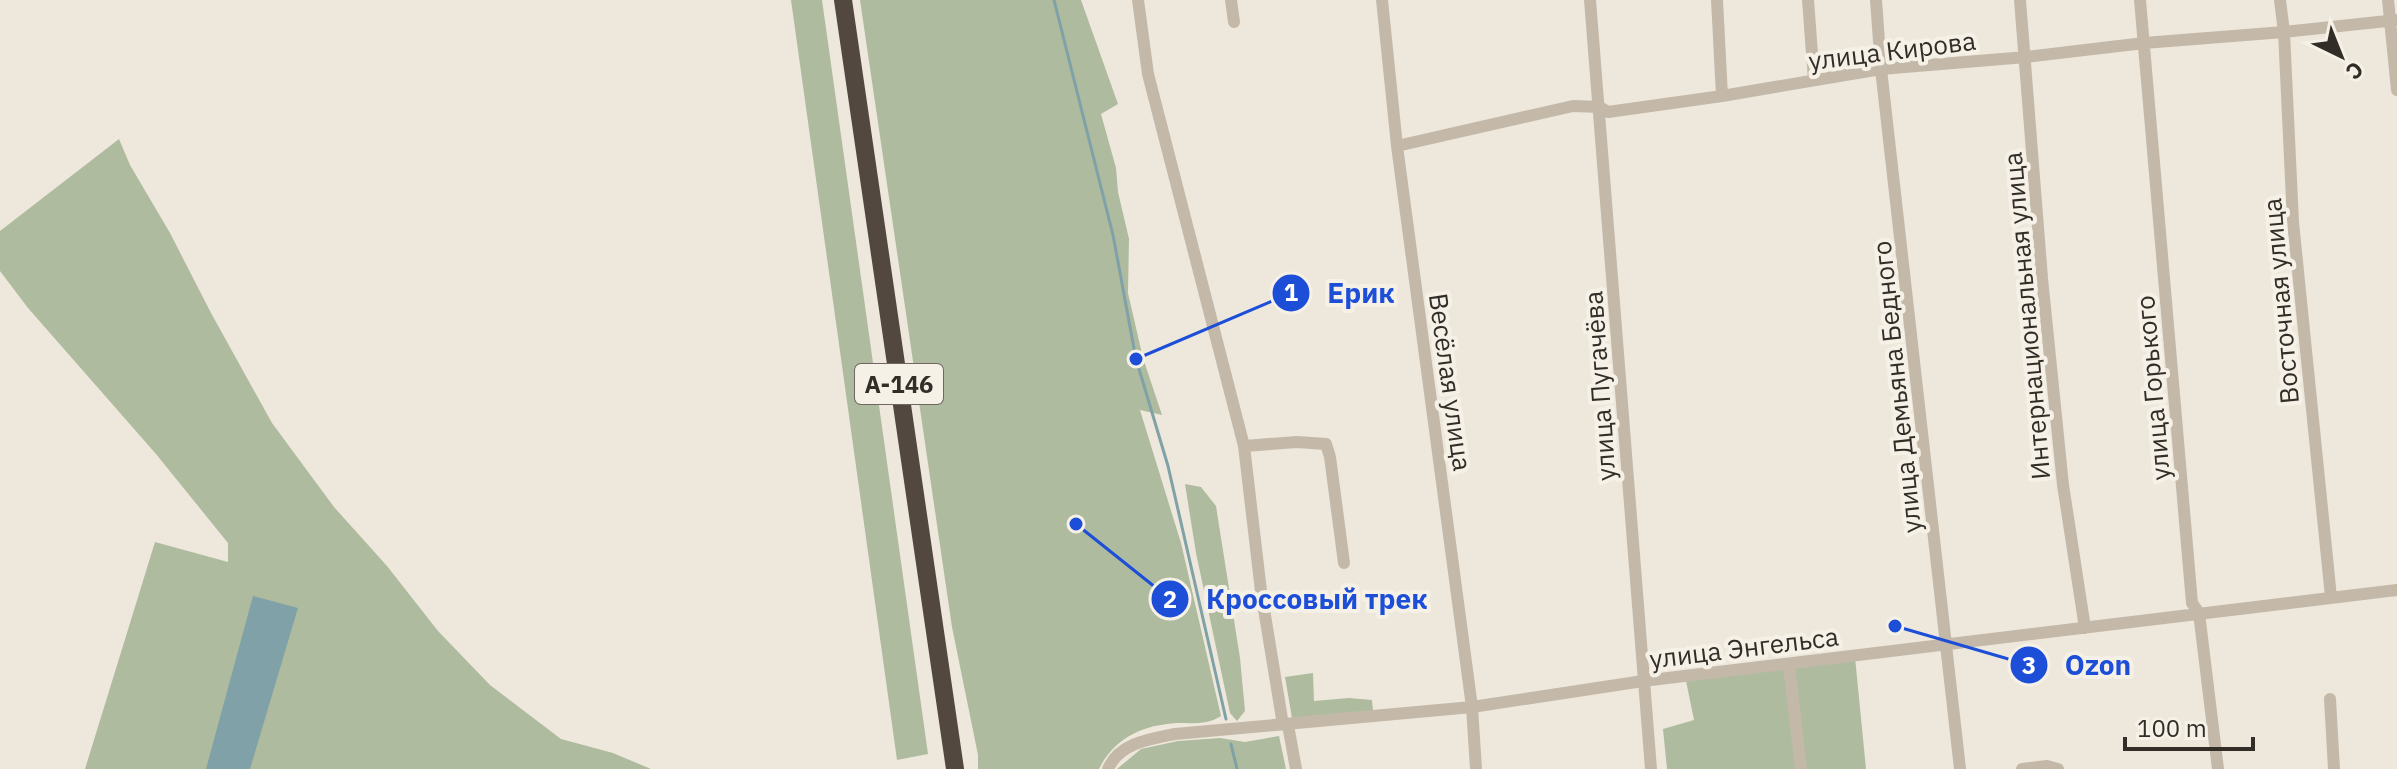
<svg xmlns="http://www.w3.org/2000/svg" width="2397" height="769" font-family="'IBM Plex Sans',sans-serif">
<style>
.green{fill:#aebb9e}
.water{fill:#7fa1a7}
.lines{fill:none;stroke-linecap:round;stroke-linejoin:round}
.stream{stroke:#7fa1a7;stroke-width:3}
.minor{stroke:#c4b9a9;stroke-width:12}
.highway{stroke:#534840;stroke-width:18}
.labels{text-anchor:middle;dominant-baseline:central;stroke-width:8;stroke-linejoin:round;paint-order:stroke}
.shield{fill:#f6f1e7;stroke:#6e6861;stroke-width:2}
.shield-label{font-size:24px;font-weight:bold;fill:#332d28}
.street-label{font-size:26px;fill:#332d28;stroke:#f6f1e7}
.leader{fill:none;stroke:#1d4ed8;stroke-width:3}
.callout-dot{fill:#1d4ed8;stroke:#f6f1e7;stroke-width:3}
.mark-label{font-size:24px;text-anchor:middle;font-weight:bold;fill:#fff}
.callout-label{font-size:28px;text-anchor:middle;font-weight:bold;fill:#1d4ed8;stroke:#f6f1e7;stroke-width:8;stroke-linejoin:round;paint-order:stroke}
</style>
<rect width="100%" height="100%" fill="#eee8dc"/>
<path class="green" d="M791 0H822L928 754 897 760Z
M860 0H1081L1118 104 1101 114 1116 168 1118 192 1129 239 1128 293 1143 358 1162 415 1140 410 1181 543 1221 716C1208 725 1192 723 1177 723 1143 725 1114 738 1099 769H978V755L952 627Z
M119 139 130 165 170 233 211 313 272 423 334 507 387 566 438 631 490 685 561 739 613 753 651 769H85L155 542 228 562V543L156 454 28 308 0 271V231Z
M1185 484 1201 487 1216 506 1240 658 1245 711 1237 721 1230 713 1196 553Z
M1855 657 1866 769H1667L1663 729 1694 720 1685 676Z
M1313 673 1314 701 1349 698 1372 700 1373 711 1292 718 1285 677Z
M1279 736 1286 769H1117L1141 749 1178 741 1220 738 1245 742Z"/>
<path class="water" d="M253 596 298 608 250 769H206Z"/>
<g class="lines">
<path class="stream" d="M1054 0 1113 235 1136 359 1168 466 1226 719
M1231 744 1237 769"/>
<path class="minor" d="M1138 0 1148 74 1244 446 1261 591 1283 725
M1231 0 1234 22
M1382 0 1397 146 1472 707 1476 769
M1590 0 1651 769
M1717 0 1722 96
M1808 0 1814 80
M1876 0 1881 69 1960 769
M2020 0 2042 278 2063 485 2085 628
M2140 0 2192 603 2199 613 2218 769
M2280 0 2284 32 2293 222 2331 597
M2388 0 2397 90
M1397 146 1573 106 1600 107 1608 112 1722 96 1881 69 2026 57 2144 43 2284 32 2397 20
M1244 446 1297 442 1326 444 1330 457 1344 563
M1789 665 1801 769
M2330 699 2334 769
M1288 725 1296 769
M1108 769C1119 743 1150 739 1175 734L1472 707 1643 681 2397 590
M2022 769 2047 766 2058 769"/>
<path class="highway" d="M843 0 955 769"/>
</g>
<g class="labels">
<rect class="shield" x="855" y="364" width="88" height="40" rx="6"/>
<g class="shield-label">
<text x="899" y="384">А-146</text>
</g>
<g class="street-label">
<text transform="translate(1892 50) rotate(-7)">улица Кирова</text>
<text transform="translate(2280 301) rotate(-95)">Восточная улица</text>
<text transform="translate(2026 316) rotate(-95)">Интернациональная улица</text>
<text transform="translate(1451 382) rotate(82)">Весёлая улица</text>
<text transform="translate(1599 386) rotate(-94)">улица Пугачёва</text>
<text transform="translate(1896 387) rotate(-96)">улица Демьяна Бедного</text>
<text transform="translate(2152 388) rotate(-95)">улица Горького</text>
<text transform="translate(1744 647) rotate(-7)">улица Энгельса</text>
</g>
</g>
<path class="leader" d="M1136 359L1291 293M1076 524L1170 599M1895 626L2029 665"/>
<g class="callout-dot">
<circle cx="1136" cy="359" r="8"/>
<circle cx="1076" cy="524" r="8"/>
<circle cx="1895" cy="626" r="8"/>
<circle cx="1291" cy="293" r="20"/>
<circle cx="1170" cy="599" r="20"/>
<circle cx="2029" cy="665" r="20"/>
</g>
<g class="mark-label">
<text x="1291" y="301">1</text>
<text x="1170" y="608">2</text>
<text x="2029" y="674">3</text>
</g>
<g class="callout-label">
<text x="1361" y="303">Ерик</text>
<text x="1317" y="609">Кроссовый трек</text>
<text x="2098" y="675">Ozon</text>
</g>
<g transform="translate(2341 56) rotate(137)" stroke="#f6f1e7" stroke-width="6" paint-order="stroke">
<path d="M0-6L14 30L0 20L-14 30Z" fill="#332d28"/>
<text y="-12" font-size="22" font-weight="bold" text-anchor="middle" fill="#332d28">С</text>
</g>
<path d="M2125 737v12h128v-12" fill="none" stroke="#332d28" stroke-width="4"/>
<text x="2137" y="737" font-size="24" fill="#332d28" stroke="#f6f1e7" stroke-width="6" paint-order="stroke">100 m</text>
</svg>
